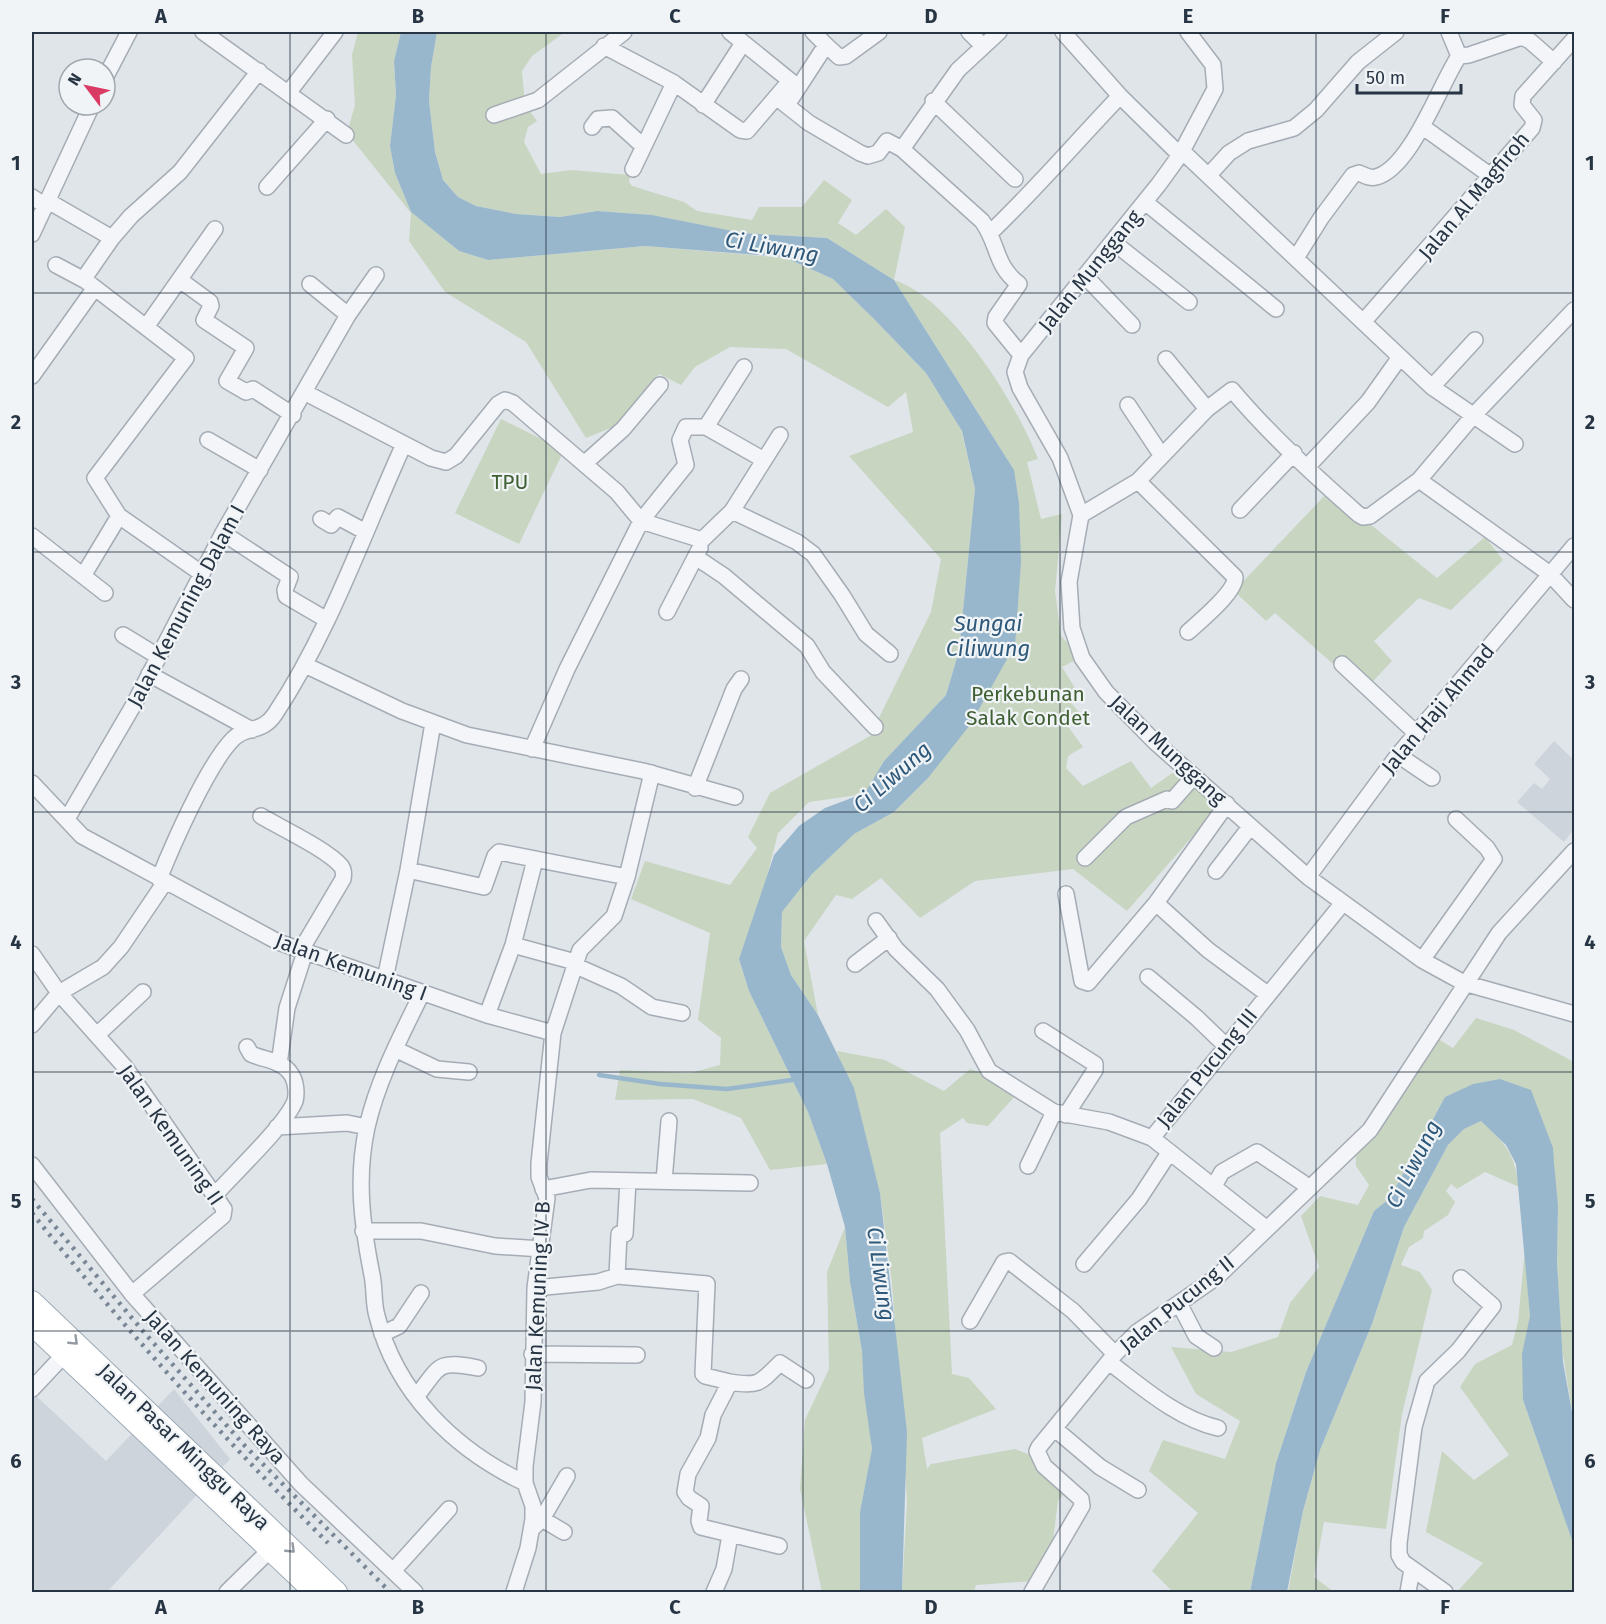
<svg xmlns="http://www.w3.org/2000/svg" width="1606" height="1624" font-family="'Fira Sans',sans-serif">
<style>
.built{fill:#ced4dc}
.green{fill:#c8d5c0}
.water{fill:#98b7cd}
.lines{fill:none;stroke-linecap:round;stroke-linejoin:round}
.stream{stroke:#98b7cd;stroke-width:4.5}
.minor-casing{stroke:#a5acb5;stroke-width:18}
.major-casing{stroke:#9eabb7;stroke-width:22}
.minor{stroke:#f3f5f8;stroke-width:15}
.major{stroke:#fff;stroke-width:20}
.rail{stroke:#788695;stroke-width:4.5;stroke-dasharray:3 6;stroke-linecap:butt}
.oneway{stroke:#939aa1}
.grid{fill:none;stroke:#273443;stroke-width:1.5;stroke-opacity:0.55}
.labels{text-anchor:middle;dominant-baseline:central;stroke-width:4.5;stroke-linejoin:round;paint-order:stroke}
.street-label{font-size:21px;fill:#273443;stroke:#f0f4f7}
.park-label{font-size:21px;fill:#406033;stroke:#f0f4f7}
.water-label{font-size:22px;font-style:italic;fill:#2e587a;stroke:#f0f4f7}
.neatline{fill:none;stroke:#273443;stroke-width:2}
.grid-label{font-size:20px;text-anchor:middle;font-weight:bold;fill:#273443}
</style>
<rect width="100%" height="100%" fill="#e0e5ea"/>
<path class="built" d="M1554 741 1574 760V829L1564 842 1517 802 1534 783 1542 789 1550 779 1534 764Z
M174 1389 230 1459 107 1592H34L32 1590V1392L106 1461Z"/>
<path class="green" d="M358 32H401L394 61 396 95 390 146 395 173 411 212 459 251 488 260 645 246 786 258 833 279 873 318 926 373 961 429 975 489 959 651 946 695 884 761 865 794 809 802 778 833 765 884 739 959 749 991 808 1112 827 1164 770 1170 741 1118 693 1099 615 1100 620 1070 690 1073 720 1065 721 1038 698 1020 710 933 631 899 645 861 730 885 757 848 748 837 770 793 870 736 931 612 941 559 849 456 913 432 906 392 888 407 786 349 730 347 695 367 681 385 659 374 618 425 586 438 526 342 445 292 409 241 411 213 347 133 355 105 352 55Z
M437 32H565L532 56 522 71 525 105 537 121 528 127 524 142 541 174 571 170 630 175 629 182 632 186 684 202 697 211 752 220 759 207H802L824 180 852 200 838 223 856 235 886 209 905 227 894 280C952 299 1017 404 1038 459L1027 462 1041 519 1062 514 1055 591 1061 636 1081 657 1062 667 1075 688 1066 697 1079 712 1067 725 1083 747 1068 756 1066 768 1083 786 1131 761 1151 788 1181 767 1226 805 1214 812 1127 911 1073 869 975 881 920 918 881 878 852 899 836 895 804 941 818 1015 791 975 781 947 782 912 812 874 852 835 894 812 928 778 1014 470 894 280 827 238 743 233 651 215 597 211 560 217 516 214 476 206 458 197 443 180 435 152 429 101 431 67Z
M501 419 564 450 519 544 455 513Z
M1329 491 1437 578 1485 537 1503 560 1451 610 1419 598 1374 641 1392 661 1364 691 1275 613 1266 621 1234 591Z
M1476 1018 1514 1030 1574 1062V1423L1562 1349 1557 1262 1558 1206 1531 1091 1500 1079 1474 1084 1445 1097 1390 1198 1374 1211 1306 1372 1276 1463 1250 1592H1173L1152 1571 1198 1513 1149 1471 1163 1440 1225 1459 1240 1421 1196 1394 1171 1347 1231 1352 1278 1337 1290 1303 1319 1267 1301 1216 1320 1196 1358 1205 1369 1185 1356 1166 1355 1138 1435 1037 1453 1048Z
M837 1051 885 1060 944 1091 970 1069 990 1076 1017 1094 988 1126 967 1123 963 1118 940 1133 952 1374 969 1378 996 1409 922 1438 927 1469 931 1464 1015 1449 1054 1464 1055 1482 1066 1491 1058 1501 1053 1540 1033 1581 976 1585 974 1592H902L907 1501 892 1283 880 1193 863 1129Z
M1481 1121C1505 1142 1515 1154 1519 1187L1485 1172 1457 1189 1451 1184 1446 1191 1455 1202 1448 1215 1424 1231 1423 1238 1409 1247 1401 1265 1420 1272 1432 1290 1402 1414 1386 1529 1324 1522 1314 1577 1334 1592H1288L1303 1511 1320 1450 1372 1324 1404 1227 1448 1145 1464 1129Z
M845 1227 850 1282 862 1351 872 1450 860 1512V1592H822L800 1489 805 1420 829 1369 827 1272Z
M1525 1248 1530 1316 1523 1400 1574 1546V1592H1457L1483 1563 1426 1532 1442 1451 1474 1480 1509 1455 1460 1387 1475 1364 1512 1345 1518 1322Z"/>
<path class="water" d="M401 32H437L431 67 429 101 435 152 443 180 458 197 476 206 516 214 560 217 597 211 652 215 743 233 827 238 894 280 1014 470 1019 503 1021 562 1015 645 970 725 928 778 894 812 854 834 812 874 782 912 781 947 791 975 818 1015 854 1088 880 1193 907 1432 902 1592H860V1512L872 1449 864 1393 862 1351 850 1282 845 1227 827 1164 808 1112 749 991 739 959 774 855 799 826 825 808 865 793 884 761 946 695 959 651 975 489 962 431 926 373 875 320 833 279 784 257 645 246 488 260 459 251 411 212 395 173 390 146 396 95 394 61Z
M1500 1079 1531 1090 1553 1148 1554 1163 1558 1206 1557 1262 1563 1362 1574 1423V1546L1523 1400 1522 1354 1530 1316 1516 1164 1506 1145 1481 1121 1464 1129 1448 1145 1404 1227 1372 1324 1320 1450 1303 1511 1287 1592H1250L1276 1463 1306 1372 1374 1211 1390 1198 1445 1097 1473 1084Z"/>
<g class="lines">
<path class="stream" d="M599 1075 660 1084 727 1089 799 1079"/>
<g class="minor-casing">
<path id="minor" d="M203 32 346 135
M730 32 798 87
M813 32 826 45
M969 32 982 45
M1063 32 1120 96 1180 155
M1188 32 1213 65 1215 89 1180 155 1159 184 1021 355 1015 372 1020 388 1060 458 1081 515 1069 582 1072 628 1082 658 1106 692 1155 742 1308 877 1422 960 1464 983 1574 1014
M1449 32 1459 56 1469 55 1522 37 1530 41 1554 62
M604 46 674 83 633 169
M105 78 129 32
M674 83 740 130 747 131 790 81
M289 92 335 32
M776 97 809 123 860 153 868 156 878 153 887 141 902 149 982 221C999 244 994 265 1019 284L996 317 995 323 1021 355
M933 101 1015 179
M703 105 743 43
M787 105 826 45 839 57 846 56 879 32
M494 115 538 100 624 32
M592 127 598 119 612 118 643 146
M1423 127 1491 176
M902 149 958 70 999 32
M1182 151 1432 387 1515 444
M1209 175 1229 153 1248 141 1294 128 1316 110 1358 62 1396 32
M267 187 327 119
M32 197 46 206
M48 201 112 238 87 274 86 281 186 358 95 478 119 516 201 573
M1145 202 1276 309
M990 233C1036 189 1076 142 1120 96
M32 234 92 105
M112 238 131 216 180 172 259 71
M1113 242 1189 302
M1296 258 1321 218 1353 175 1359 173C1364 175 1370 179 1376 177 1411 168 1440 84 1459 56
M56 265 86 281
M1085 276 1132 325
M180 280 210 302 211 306 204 320 246 348 227 381 246 392 253 389 293 415
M310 284 348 315
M1364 321 1532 128 1534 120 1522 105 1523 96 1574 39
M146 327 215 229
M1166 359 1207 409
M32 376 94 289
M1432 387 1475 340
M304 392 431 458 446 462 456 456 498 404 505 400 513 403 617 492 641 521 702 540 732 511 780 435
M1128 405 1162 456
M706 427 744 367
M208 440 260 470
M585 463 623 429 660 385
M1308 466 1368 402 1400 357
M1419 480 1550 574 1574 600
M1138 481 1235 577C1236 592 1199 622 1188 632
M1240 510 1294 453
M732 511 797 542 813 554 842 595 866 634 890 654
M1081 515 1138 481 1207 409 1232 390C1270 435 1314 475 1358 514L1363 517 1370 516 1419 480 1473 416 1574 310
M321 519 331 525 338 517 364 531
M223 533 290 577 285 590 286 596 327 620
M32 536 105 593
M697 555 700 560 724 576 807 646 823 672 875 727
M83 576 119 516
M667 612 700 548
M123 635 159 657
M1342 664 1417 734
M305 665 402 711 467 735 643 771 735 797
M149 674 252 730
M532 749 567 669 641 521 686 465 680 440 686 427H706L764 460
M1398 755 1432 778
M32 783 82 836 278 942 487 1015 553 1033
M695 788 734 689 741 679
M261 816C281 828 328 850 341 866 344 870 344 874 343 879L301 950
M67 819 133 706 223 533 348 315 376 275
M1085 858 1126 817 1167 799 1172 801 1194 776
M408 870 484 887 495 856 499 852 627 877
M1216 871 1250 827
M1308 877 1398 755 1574 546
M159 879C173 844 208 764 233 739 246 725 262 734 275 714 330 631 363 534 404 444
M1066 894 1082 981 1088 983 1156 903 1227 804
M1156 903 1208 950 1266 993
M876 921 896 949 937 989 967 1030 989 1071 1054 1112 1109 1122 1152 1138 1342 904
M513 945 575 962
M32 954 59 993 125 1067 224 1209 223 1216 132 1294
M1422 960 1494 859 1487 848 1456 819
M855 964 889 938
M574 965 621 986 652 1007 682 1013
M1148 977 1197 1018 1226 1046
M385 979 408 870 433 723
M422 993C401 1036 378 1079 367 1127 356 1178 362 1225 372 1275 375 1289 373 1303 377 1316 396 1393 455 1450 525 1483
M487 1015 513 945 535 860
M32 1025 59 993 103 967 121 947 165 882
M1043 1031 1095 1064V1070L1066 1115
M98 1034 143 992
M395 1049 437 1069 469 1072
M279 1064 287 1008 305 952
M277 1127 347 1123 367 1127
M1152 1138 1267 1229
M32 1165 132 1294 301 1484 415 1592
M1028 1166 1054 1112
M664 1181 669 1121
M1214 1186 1222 1172 1257 1152 1303 1183
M543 1189 591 1180 750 1183
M214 1196C234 1173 285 1126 295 1101 297 1094 296 1081 291 1074 282 1060 264 1060 251 1054L247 1047
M363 1231H421L495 1246 542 1249
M1084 1264 1139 1199 1169 1153
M617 1276 619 1234H625L628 1181
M535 1288 598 1282 617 1276 707 1284 703 1374 705 1376 730 1382 713 1415 708 1438 688 1474 685 1492 689 1498 701 1506 699 1521 701 1527 779 1546
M1179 1303 1196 1336 1214 1348
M970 1321 1004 1262 1009 1261 1073 1311 1115 1354
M382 1334 399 1326 421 1293
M532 1354 637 1355
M1109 1362C1142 1387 1178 1419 1218 1428
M730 1382C759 1387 760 1383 780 1363L806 1380
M32 1389 63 1356
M416 1397C441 1365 436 1360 478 1368
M1055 1429 1100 1467 1138 1490
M542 1519 564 1532
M531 1530 542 1519 567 1476
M393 1571 449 1509
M227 1592 269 1551
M514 1592 528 1548 533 1519V1506L525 1483V1466L533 1402 535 1288 547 1198 539 1177V1163L553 1033 580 950 614 916 627 877 652 773
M714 1592 724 1569 730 1535
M1032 1592 1082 1506 1081 1499 1044 1466 1037 1451 1039 1447 1115 1354 1136 1333 1218 1276 1370 1130 1499 933 1574 851
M1408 1592 1412 1569
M1445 1592 1403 1562 1399 1555V1543L1414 1427 1427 1381 1458 1351 1493 1306 1461 1278"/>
</g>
<g class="major-casing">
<path id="major" d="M32 1301 337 1592
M32 1325 314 1592"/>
</g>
<use href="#minor" class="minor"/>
<use href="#major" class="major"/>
<path class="rail" d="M32 1199 142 1330 245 1446 390 1592
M32 1213C124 1328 223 1438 328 1543"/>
</g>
<defs><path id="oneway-chevron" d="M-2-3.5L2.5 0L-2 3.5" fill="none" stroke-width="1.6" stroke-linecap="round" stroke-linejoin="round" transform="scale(1.5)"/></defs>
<g class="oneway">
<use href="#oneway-chevron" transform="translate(74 1341) rotate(44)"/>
<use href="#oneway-chevron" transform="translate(291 1549) rotate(44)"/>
</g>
<path class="grid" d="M290 32V1592M546 32V1592M803 32V1592M1060 32V1592M1316 32V1592M32 293H1574M32 552H1574M32 812H1574M32 1072H1574M32 1331H1574"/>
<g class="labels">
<g class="street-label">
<text transform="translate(1474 196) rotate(-50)">Jalan Al Magfiroh</text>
<text transform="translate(1090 271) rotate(-51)">Jalan Munggang</text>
<text transform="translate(186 606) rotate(-62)">Jalan Kemuning Dalam I</text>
<text transform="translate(1438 709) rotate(-50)">Jalan Haji Ahmad</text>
<text transform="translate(1168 750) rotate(43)">Jalan Munggang</text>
<text transform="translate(351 967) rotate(20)">Jalan Kemuning I</text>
<text transform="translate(1207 1068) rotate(-51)">Jalan Pucung III</text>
<text transform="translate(171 1135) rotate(55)">Jalan Kemuning II</text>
<text transform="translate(538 1296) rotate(-87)">Jalan Kemuning IV B</text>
<text transform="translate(1177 1304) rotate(-39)">Jalan Pucung II</text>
<text transform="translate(215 1387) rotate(48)">Jalan Kemuning Raya</text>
<text transform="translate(184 1447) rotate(44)">Jalan Pasar Minggu Raya</text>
</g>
<g class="park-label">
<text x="510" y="482">TPU</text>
<text x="1028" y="694">Perkebunan<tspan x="1028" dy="24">Salak Condet</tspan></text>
</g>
<g class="water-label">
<text transform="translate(772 247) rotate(10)">Ci Liwung</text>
<text x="988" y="623">Sungai<tspan x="988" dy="25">Ciliwung</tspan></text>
<text transform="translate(892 777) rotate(-41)">Ci Liwung</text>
<text transform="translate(1413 1164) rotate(-63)">Ci Liwung</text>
<text transform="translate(881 1274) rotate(82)">Ci Liwung</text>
</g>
</g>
<rect width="1606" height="1624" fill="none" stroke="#f0f4f7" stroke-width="66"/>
<g transform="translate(87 87) rotate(302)"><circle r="28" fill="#f0f4f7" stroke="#a0a7af" stroke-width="1.5"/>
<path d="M0-4.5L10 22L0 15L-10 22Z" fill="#d93b64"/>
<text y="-9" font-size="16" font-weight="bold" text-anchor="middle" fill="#273443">N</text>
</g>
<path d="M1357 84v9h104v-9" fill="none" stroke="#273443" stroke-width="3"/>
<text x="1366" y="84" font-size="18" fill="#273443" stroke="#f0f4f7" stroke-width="4.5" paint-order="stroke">50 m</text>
<rect x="33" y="33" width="1540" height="1558" class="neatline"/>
<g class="grid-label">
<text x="161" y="23">A</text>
<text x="418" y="23">B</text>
<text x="675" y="23">C</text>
<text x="931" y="23">D</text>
<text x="1188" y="23">E</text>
<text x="1445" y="23">F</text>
<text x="16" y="170">1</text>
<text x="1590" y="170">1</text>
<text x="16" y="429">2</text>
<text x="1590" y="429">2</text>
<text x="16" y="689">3</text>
<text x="1590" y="689">3</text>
<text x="16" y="949">4</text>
<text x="1590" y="949">4</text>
<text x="16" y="1208">5</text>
<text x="1590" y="1208">5</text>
<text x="16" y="1468">6</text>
<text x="1590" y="1468">6</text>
<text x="161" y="1614">A</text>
<text x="418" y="1614">B</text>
<text x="675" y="1614">C</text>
<text x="931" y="1614">D</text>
<text x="1188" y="1614">E</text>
<text x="1445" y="1614">F</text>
</g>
</svg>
